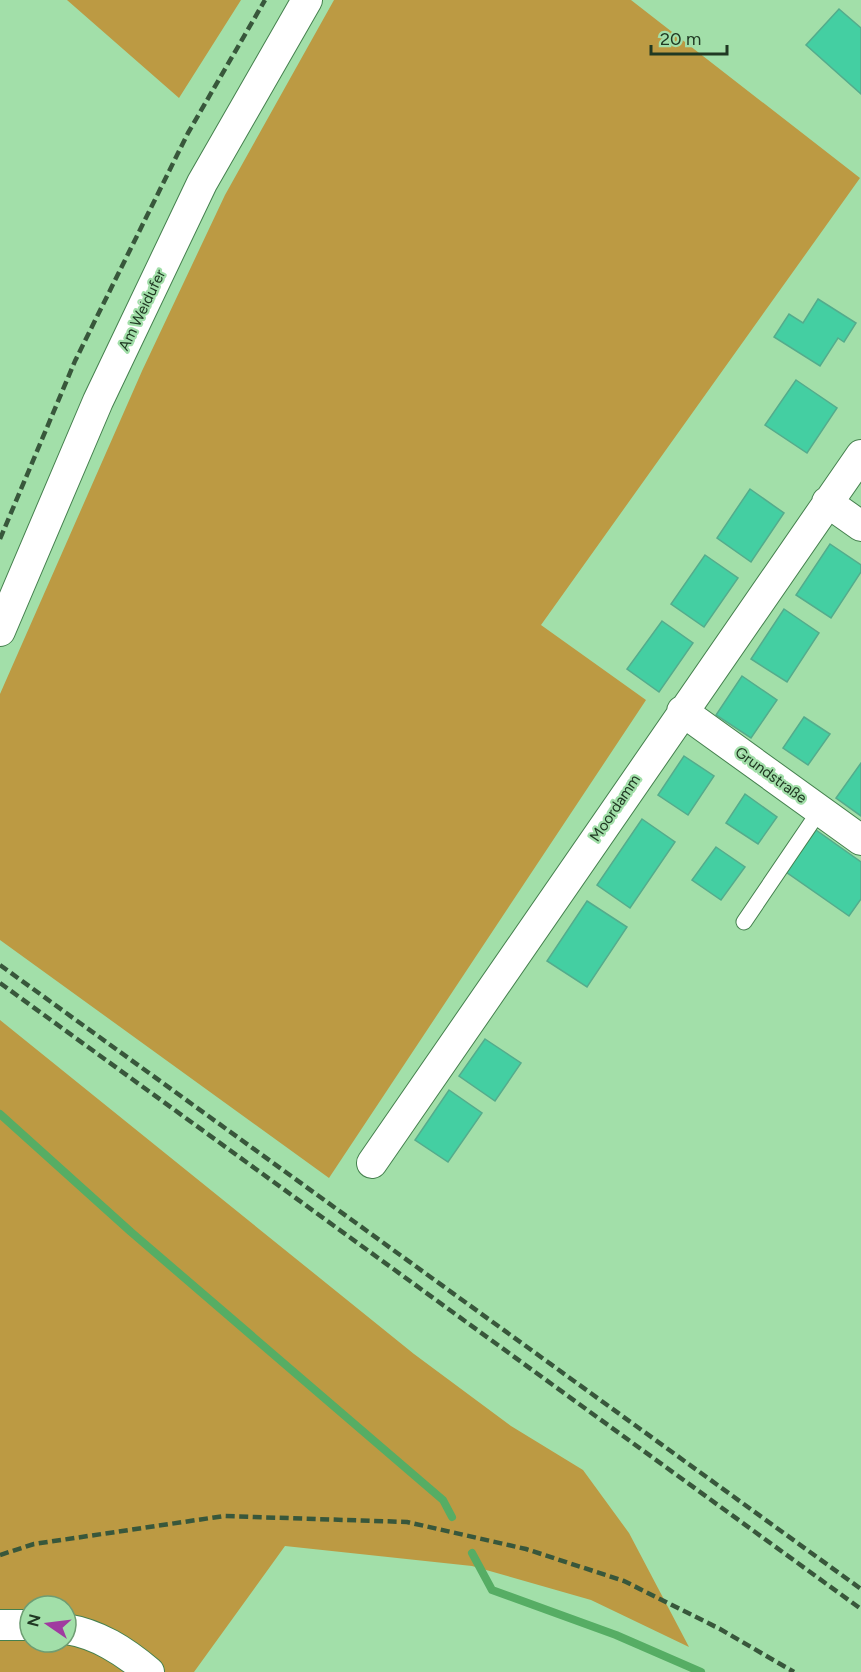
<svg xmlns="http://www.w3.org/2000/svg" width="861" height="1672" font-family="Figtree,sans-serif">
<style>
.green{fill:#bc9a43;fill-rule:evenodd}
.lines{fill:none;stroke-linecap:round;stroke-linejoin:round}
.stream{stroke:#56ad64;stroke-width:8}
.building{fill:#44cfa2;stroke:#54ac8c;stroke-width:1.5}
.service-casing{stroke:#45804e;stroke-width:17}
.minor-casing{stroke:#45804e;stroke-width:32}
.service{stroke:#fff;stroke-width:15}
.minor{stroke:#fff;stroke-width:30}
.rail{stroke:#38573b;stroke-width:4.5;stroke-dasharray:9 4.5;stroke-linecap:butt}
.labels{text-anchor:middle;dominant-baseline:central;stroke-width:4.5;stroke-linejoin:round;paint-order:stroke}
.street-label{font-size:15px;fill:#203923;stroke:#a2dfa9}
</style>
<rect width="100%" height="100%" fill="#a2dfa9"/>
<path class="green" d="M67 0H241L179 98Z
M334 0H631L860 178 541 625 646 700 329 1178 0 940V694L142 371 225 195Z
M0 1020 414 1354 511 1426 583 1470 629 1533 689 1647 591 1600 472 1566 285 1546 194 1672H0ZM30 1606H66V1642H30Z"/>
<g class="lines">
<path class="stream" d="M0 1114 131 1232 443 1500 452 1517
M472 1553 492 1590 616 1635 701 1672"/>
</g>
<path class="building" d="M839 9 861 28V94L806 45Z
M818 299 856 323 844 342 838 338 820 366 774 337 789 314 803 323Z
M796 380 837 408 807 453 765 425Z
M750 489 784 513 751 562 717 538Z
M830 544 861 565V572L831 618 796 595Z
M705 555 738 578 704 627 671 604Z
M784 609 819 633 787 682 751 659Z
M662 621 693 643 659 692 627 669Z
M742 676 777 700 751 738 716 715Z
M804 717 830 734 808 765 783 748Z
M684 756 714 776 688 815 658 795Z
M861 763V816L836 798Z
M745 794 777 817 758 844 726 823Z
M642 819 675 842 630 908 597 885Z
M816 830 861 862V899L849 916 786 872Z
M716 847 745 867 721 900 692 880Z
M587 901 627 927 587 987 547 961Z
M485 1039 521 1063 495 1101 459 1076Z
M449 1090 482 1113 448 1162 415 1140Z"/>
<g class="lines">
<g class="service-casing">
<path id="service" d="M744 922 820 810"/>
</g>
<g class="minor-casing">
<path id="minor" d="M827 502 861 526
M0 631 98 401 202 183 307 0
M682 711 861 840
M372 1163 861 455
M0 1625H30
M66 1629C98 1634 124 1651 149 1672"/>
</g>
<use href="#service" class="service"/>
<use href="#minor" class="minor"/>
<path class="rail" d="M0 539 75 361 188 133 265 0
M0 965 861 1589
M0 983 861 1609
M0 1555 34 1544 224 1516 407 1522 526 1549 624 1581 720 1629 794 1672"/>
</g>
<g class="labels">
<g class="street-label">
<text transform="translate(142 310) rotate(-64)">Am Weidufer</text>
<text transform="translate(771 775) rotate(36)">Grundstraße</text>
<text transform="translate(615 808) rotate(-56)">Moordamm</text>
</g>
</g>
<g transform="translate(48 1624) rotate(284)"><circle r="28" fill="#a2dfa9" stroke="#6e9d73" stroke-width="1.5"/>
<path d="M0-4.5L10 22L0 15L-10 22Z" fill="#a03ba0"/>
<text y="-9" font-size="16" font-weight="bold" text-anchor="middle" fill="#203923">N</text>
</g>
<path d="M651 45v9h76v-9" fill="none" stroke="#203923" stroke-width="3"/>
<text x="660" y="45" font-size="18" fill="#203923" stroke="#a2dfa9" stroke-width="4.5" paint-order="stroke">20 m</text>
</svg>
